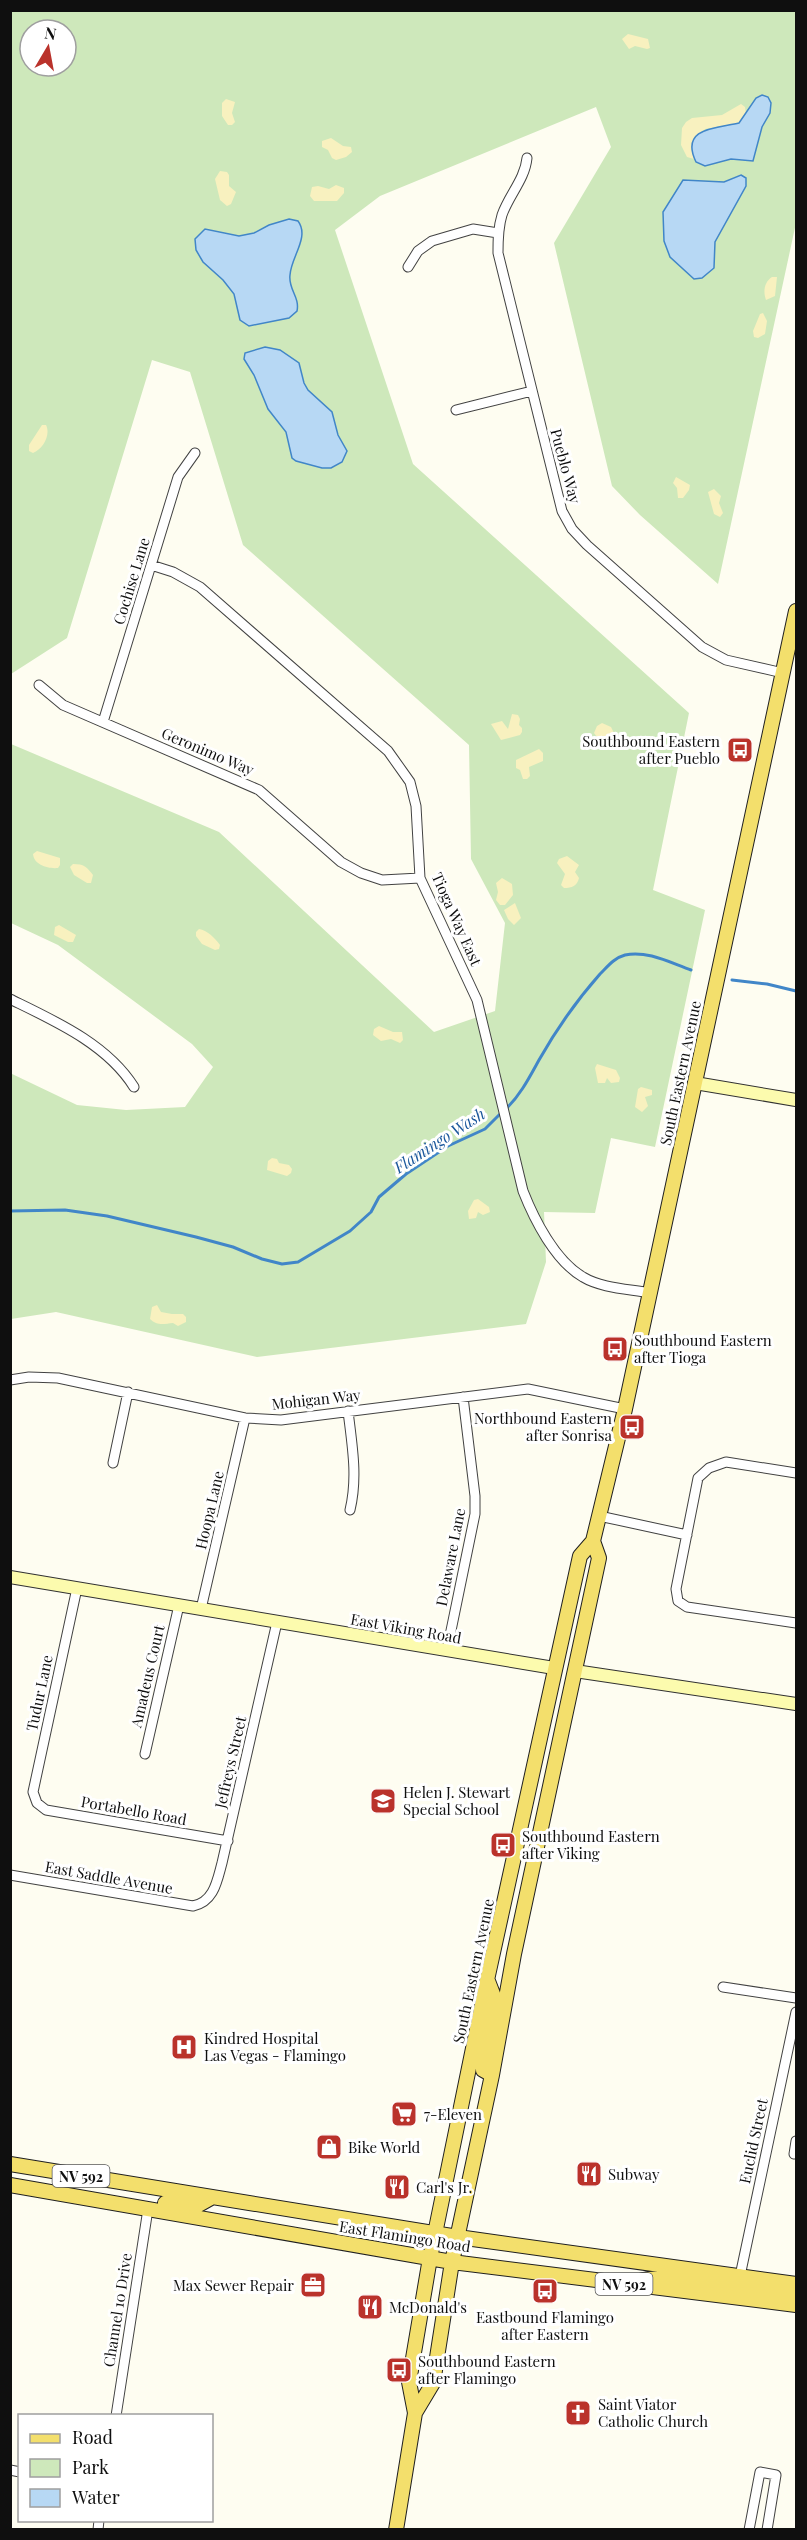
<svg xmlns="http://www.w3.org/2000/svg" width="807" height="2540" font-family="'Playfair Display',serif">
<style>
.green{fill:#cee8bb;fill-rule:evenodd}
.sand{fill:#f8f1bf}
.water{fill:#b7d8f4;stroke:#4186c8;stroke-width:1.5}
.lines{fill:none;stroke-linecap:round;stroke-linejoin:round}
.stream{stroke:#4186c8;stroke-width:3}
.street-casing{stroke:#424242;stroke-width:11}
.secondary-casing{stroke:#313131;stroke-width:14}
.primary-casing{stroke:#202020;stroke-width:16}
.street{stroke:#fff;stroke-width:9}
.secondary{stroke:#fcfbae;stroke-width:12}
.primary{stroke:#f3df6c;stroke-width:14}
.labels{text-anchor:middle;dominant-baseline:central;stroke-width:6;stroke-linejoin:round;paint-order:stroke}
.shield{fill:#fff;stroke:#575757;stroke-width:1.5}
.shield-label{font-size:14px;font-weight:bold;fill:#0f0f0f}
.street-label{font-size:15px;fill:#0f0f0f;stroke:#fff}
.poi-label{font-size:15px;fill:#0f0f0f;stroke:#fff;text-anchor:start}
.water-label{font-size:16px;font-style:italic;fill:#1c589c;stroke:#fff}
</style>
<rect width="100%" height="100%" fill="#fefdf1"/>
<path class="green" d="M11 11H796V223L718 584 640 515 612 486 554 243 611 147 596 107 380 196 335 230 413 464 689 713 653 890 705 910 655 1147 611 1138 595 1213 544 1212 546 1262 526 1324 257 1357 56 1312 11 1319 10 1073 77 1105 126 1110 185 1107 213 1067 192 1044 58 945 11 923V744L219 832 434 1032 495 1011 505 923 471 859 469 745 243 545 190 372 152 360 67 638 11 674ZM30 30H66V66H30Z"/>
<path class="sand" d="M628 34 648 39 650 48 647 49 635 46 629 49 622 39Z
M226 99 235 102 232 113 235 122 232 125H228L222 116V103Z
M741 104 745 107 746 114 739 123 705 129 694 140V159L687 157 681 145 682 128 686 122 692 118 722 115Z
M331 138 343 146 351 147 352 152 346 157 336 160 332 158 328 150 322 147V141Z
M220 171 227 172 229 175V186L236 192 231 204 227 206 220 200 215 179Z
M336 185 344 188V193L337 201H314L310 196 312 187 318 186 329 189Z
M772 277H777L775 296 766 300C763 292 764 282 772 277Z
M763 313 767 321 765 334 758 338 754 337 753 331 760 314Z
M42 425H46C51 435 43 449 33 453L29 451V445Z
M676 477 690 485 689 490 683 498H678L677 488 673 483Z
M714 489 721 496 719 503 723 513 720 517 714 514 708 492Z
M512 714 518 715 520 719 519 725 522 728V732L520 735 501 740 491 724 502 721 508 729Z
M602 723 611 727 617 739 615 741 607 739 605 736 597 737 594 733 597 726Z
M539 749 543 753V761L529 767 530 776 527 779H523L520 770 516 768V760Z
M37 851 60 858V865L58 868C48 869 34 865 33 854Z
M567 856 579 865 575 872 579 878C577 886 572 888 564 888L561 885 565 874 557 863 559 859Z
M73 864C84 864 87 867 93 875L91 883H87L74 875 70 867Z
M502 878 512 884 513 895 505 905H500L496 900 498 892 496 883Z
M515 903 521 918 514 925 508 919 504 910Z
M59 925 76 935 73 942H68L54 935 55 927Z
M199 929C207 930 215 938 220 945L219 949 215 950 202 944 196 936V932Z
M379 1026 393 1032H402L403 1040 400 1043 391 1039 381 1041 373 1035 374 1029Z
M597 1064 616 1070 620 1078 619 1082 611 1083 607 1078 605 1083H598L595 1068Z
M641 1087 652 1090V1095L645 1097 648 1106 642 1112 635 1107 638 1089Z
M272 1158 277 1159 279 1163 289 1165 292 1169 291 1173 287 1176 267 1170 268 1161Z
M478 1199 489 1207 490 1212 483 1215 478 1212 476 1218 469 1219 468 1211 474 1200Z
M157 1305 161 1312 172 1314H183L186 1317V1322L178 1326 173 1323C164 1324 157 1326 150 1319L152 1307Z"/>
<path class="water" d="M762 95 768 97 771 103 770 113 762 127 753 161 731 159 705 166 696 162C679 127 718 128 739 123L756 98Z
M741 175 746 178V186L715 242 714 268 702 278 694 279 670 257 664 241 663 212 683 180 724 182Z
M289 219 298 221C310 237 291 257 290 275 288 289 300 297 297 311L289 318 249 326 240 320 234 294 223 280 203 262 196 250 195 239 205 229 239 236 254 233 269 225Z
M265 347 280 350 299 363 304 383 308 390 332 412 338 435 347 451 342 462 331 468H322L296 461 292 458 286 432 268 409 254 375 244 359 245 353Z"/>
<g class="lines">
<path class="stream" d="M732 980 767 984 796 991
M506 1109C521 1094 529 1078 539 1060 556 1030 577 1000 600 974 608 966 614 958 625 955 647 950 671 963 691 970
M10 1211 65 1210 107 1216 196 1237 233 1247 262 1259 282 1264 298 1262 350 1231 371 1212 379 1197 406 1174 448 1146 485 1129 501 1113"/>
<g class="street-casing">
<path id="street" d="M527 158C525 179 509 195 502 215 498 228 498 240 498 253L562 511 572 529 587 545 702 647 726 660 783 673
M408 267 418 251 432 241 473 229 498 233
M456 410 532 391
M151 565 173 572 200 587 388 751 410 782 416 806 420 878 477 1000 523 1191C534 1219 555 1261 583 1277 601 1288 629 1289 650 1293
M39 685 63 705 259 790 341 862 361 873 382 880 420 878
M103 722 178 477 195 453
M10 999C55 1021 107 1044 134 1087
M10 1380 29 1377 58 1378 245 1418 281 1420 528 1389 625 1409
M348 1411C352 1445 358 1477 350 1510
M113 1463 128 1392
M796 1473 726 1462 709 1468 698 1478 676 1589 678 1601 687 1607 796 1623
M599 1516 687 1535
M77 1588 33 1792 37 1803 46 1810 228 1841
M201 1609 245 1418
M447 1650 475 1514V1496L463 1397
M145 1754 179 1605
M10 1875 193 1906C214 1902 217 1881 222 1863L277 1622
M723 1987 796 1998
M796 2141 794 2154H796
M740 2276 796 2012
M116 2416 148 2209
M10 2470 20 2472
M98 2530 99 2520
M749 2530 760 2472 776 2475 767 2530"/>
</g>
<g class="secondary-casing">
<path id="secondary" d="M695 1083 796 1100
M10 1577 554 1668
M575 1671 796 1704"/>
</g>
<g class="primary-casing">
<path id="primary" d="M488 1981 493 1994 491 2027 494 2044
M484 2028 483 2070 492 2075
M10 2164 458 2237 796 2284
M10 2185 452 2262 796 2305
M165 2203 195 2207 211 2198
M633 2284C663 2266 718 2300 740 2276
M727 2292 751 2289 796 2294
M415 2413 433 2383 452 2262 492 2075 514 1954 599 1558 593 1541
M396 2530 415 2413 409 2382 430 2258 487 1980 580 1556 593 1541 625 1409 796 611"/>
</g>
<use href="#street" class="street"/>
<use href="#secondary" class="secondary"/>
<use href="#primary" class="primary"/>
</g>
<defs>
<g id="bus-square" transform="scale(1.35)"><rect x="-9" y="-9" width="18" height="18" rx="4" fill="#ba322b" stroke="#fff"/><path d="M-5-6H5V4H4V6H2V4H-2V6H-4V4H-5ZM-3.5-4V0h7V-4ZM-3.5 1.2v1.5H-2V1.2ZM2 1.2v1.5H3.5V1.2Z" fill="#fff"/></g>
<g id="school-square" transform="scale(1.35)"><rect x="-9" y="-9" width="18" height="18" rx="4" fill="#ba322b" stroke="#fff"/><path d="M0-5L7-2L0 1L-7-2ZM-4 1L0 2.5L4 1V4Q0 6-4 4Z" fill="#fff"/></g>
<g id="hospital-square" transform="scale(1.35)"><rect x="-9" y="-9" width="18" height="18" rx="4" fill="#ba322b" stroke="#fff"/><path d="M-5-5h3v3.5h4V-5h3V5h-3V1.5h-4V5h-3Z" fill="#fff"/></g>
<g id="supermarket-square" transform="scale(1.35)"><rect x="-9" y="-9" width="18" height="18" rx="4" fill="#ba322b" stroke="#fff"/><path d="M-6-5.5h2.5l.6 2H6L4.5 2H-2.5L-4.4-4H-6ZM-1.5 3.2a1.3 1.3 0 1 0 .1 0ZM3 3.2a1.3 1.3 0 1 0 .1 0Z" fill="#fff"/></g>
<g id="shop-square" transform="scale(1.35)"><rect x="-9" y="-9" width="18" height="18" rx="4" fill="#ba322b" stroke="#fff"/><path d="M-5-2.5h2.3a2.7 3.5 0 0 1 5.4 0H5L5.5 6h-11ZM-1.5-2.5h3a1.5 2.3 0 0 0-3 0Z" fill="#fff"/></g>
<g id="restaurant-square" transform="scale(1.35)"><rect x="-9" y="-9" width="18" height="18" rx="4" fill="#ba322b" stroke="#fff"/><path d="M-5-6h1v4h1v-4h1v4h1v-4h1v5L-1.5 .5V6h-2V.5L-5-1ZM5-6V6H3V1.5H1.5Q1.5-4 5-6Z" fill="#fff"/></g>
<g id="office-square" transform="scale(1.35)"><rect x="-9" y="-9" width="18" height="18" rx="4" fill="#ba322b" stroke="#fff"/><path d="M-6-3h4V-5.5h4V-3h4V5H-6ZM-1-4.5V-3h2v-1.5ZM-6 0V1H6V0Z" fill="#fff"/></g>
<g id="church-square" transform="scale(1.35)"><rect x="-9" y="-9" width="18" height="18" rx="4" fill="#ba322b" stroke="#fff"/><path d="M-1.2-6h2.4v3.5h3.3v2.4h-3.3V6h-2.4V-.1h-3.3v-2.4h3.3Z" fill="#fff"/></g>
</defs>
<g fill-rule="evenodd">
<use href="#bus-square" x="740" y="750"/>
<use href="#bus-square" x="615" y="1349"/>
<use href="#bus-square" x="632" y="1427"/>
<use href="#school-square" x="383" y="1801"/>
<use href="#bus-square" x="503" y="1845"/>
<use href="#hospital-square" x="184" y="2047"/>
<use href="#supermarket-square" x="404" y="2114"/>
<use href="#shop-square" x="329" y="2147"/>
<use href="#restaurant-square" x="589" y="2174"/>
<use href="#restaurant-square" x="397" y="2187"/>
<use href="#office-square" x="313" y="2285"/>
<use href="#bus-square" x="545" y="2291"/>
<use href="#restaurant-square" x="370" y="2307"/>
<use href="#bus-square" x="399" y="2370"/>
<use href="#church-square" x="578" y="2413"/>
</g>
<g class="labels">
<g class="shield">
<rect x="52.5" y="2165" width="57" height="22" rx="4.5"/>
<rect x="595.5" y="2273" width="57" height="22" rx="4.5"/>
</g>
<g class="shield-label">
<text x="81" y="2176">NV 592</text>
<text x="624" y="2284">NV 592</text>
</g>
<g class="street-label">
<text transform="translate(566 466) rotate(75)">Pueblo Way</text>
<text transform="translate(131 581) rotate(-73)">Cochise Lane</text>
<text transform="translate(208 751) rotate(23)">Geronimo Way</text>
<text transform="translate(457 919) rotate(66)">Tioga Way East</text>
<text transform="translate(680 1073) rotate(-78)">South Eastern Avenue</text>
<text transform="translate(316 1399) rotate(-6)">Mohigan Way</text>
<text transform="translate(209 1510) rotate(-77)">Hoopa Lane</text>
<text transform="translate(450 1557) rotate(-79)">Delaware Lane</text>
<text transform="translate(406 1628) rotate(10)">East Viking Road</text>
<text transform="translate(147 1676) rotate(-77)">Amadeus Court</text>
<text transform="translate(39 1693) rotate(-78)">Tudur Lane</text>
<text transform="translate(230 1762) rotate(-77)">Jeffreys Street</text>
<text transform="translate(134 1810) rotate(10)">Portabello Road</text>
<text transform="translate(109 1877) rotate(10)">East Saddle Avenue</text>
<text transform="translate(473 1971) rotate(-78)">South Eastern Avenue</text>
<text transform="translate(753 2141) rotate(-78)">Euclid Street</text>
<text transform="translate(405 2236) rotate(9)">East Flamingo Road</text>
<text transform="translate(117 2310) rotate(-81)">Channel 10 Drive</text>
</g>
<g class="poi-label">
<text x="720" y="741" text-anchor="end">Southbound Eastern<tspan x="720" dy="17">after Pueblo</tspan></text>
<text x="634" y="1340">Southbound Eastern<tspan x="634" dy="17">after Tioga</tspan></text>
<text x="612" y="1418" text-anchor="end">Northbound Eastern<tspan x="612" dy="17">after Sonrisa</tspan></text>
<text x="403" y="1792">Helen J. Stewart<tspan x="403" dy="17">Special School</tspan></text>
<text x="522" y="1836">Southbound Eastern<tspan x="522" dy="17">after Viking</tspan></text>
<text x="204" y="2038">Kindred Hospital<tspan x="204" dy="17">Las Vegas - Flamingo</tspan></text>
<text x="424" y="2114">7-Eleven</text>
<text x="348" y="2147">Bike World</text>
<text x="608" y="2174">Subway</text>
<text x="416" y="2187">Carl's Jr.</text>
<text x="294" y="2285" text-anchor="end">Max Sewer Repair</text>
<text x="389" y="2307">McDonald's</text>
<text x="545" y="2317" text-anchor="middle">Eastbound Flamingo<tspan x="545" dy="17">after Eastern</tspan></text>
<text x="418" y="2361">Southbound Eastern<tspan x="418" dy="17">after Flamingo</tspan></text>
<text x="598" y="2404">Saint Viator<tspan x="598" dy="17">Catholic Church</tspan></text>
</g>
<g class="water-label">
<text transform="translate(439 1140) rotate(-33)">Flamingo Wash</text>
</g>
</g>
<rect width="807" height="2540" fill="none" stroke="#0f0f0f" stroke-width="24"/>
<rect x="18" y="2414" width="195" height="108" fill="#ffffff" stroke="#9f9f9f" stroke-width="1.5"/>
<rect x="30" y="2434" width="30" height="9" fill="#f3df6c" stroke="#9f9f9f" stroke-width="1.5"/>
<text x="72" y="2444" font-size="18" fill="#0f0f0f">Road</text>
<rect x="30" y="2459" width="30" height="18" fill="#cee8bb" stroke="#9f9f9f" stroke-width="1.5"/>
<text x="72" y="2474" font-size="18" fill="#0f0f0f">Park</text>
<rect x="30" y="2489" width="30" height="18" fill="#b7d8f4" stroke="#9f9f9f" stroke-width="1.5"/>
<text x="72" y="2504" font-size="18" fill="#0f0f0f">Water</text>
<g transform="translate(48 48) rotate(10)"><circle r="28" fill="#ffffff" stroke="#9f9f9f" stroke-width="1.5"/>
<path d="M0-4.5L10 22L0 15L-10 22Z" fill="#ba322b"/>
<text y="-9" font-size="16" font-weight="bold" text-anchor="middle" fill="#0f0f0f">N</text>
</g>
</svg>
